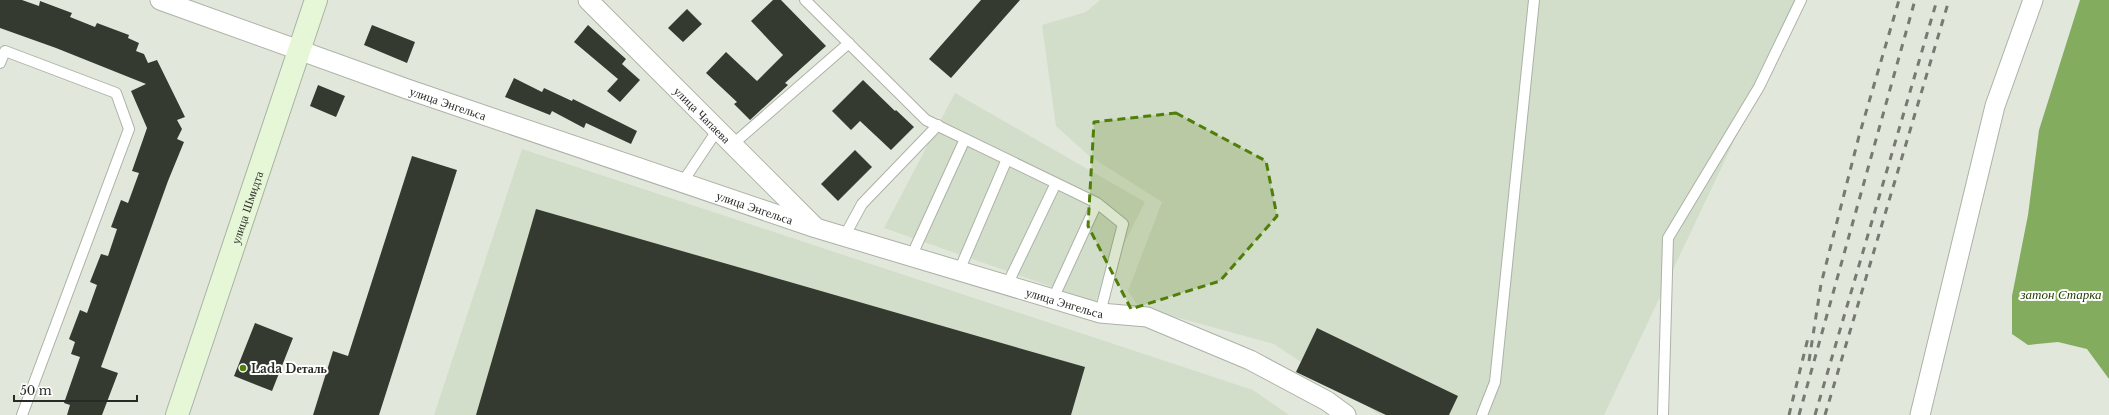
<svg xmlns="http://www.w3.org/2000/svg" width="2109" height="415" font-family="'Libre Baskerville',serif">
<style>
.built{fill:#d2ddca}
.water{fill:#84ac5f}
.building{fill:#343a30}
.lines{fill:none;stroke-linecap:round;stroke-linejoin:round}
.lane-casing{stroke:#abb2a6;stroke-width:12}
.street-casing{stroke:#abb2a6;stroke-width:21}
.secondary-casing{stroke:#abb2a6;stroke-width:24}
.lane{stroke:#fff;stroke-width:10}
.street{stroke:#fff;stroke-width:19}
.secondary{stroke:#e6f7d7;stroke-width:22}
.rail{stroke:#767a71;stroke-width:3;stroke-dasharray:7 7;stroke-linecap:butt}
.marked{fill:#4f7e09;fill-opacity:0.2;stroke:#4f7e09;stroke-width:3;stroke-dasharray:8 5;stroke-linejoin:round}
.poi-dot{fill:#4f7e09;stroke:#fff;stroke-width:1.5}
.labels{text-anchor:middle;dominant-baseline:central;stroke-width:4;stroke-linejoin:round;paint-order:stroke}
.street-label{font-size:12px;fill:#282a25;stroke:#fff}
.poi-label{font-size:12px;font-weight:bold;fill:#282a25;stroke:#fff;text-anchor:start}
.water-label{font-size:13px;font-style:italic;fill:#263f06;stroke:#fff}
</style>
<rect width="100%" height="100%" fill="#e1e8db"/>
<path class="built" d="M1100 0H1801L1604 415H1380L1274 344 1139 307 1128 291 1162 202 1088 155 1056 126 1042 25 1086 12Z
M955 93 1145 202 1095 302 884 228Z
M522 149 1253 390 1289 415H434Z"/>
<path class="water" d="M2080 0H2109V379L2087 349 2058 342 2028 345 2012 334V296L2028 215 2039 130Z"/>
<path class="building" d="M0 0H22L39 6 40 1 72 13 70 17 95 27 97 23 129 35 128 38 139 43 136 51 144 54 148 63 157 60 185 117 177 120 182 129 177 139 184 142 168 181 101 367 118 373 102 415H67L70 405 64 403 80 357 71 354 75 342 69 339 80 310 87 313 97 285 90 282 101 254 108 256 117 229 111 227 121 200 128 203 139 173 132 171 147 128 131 91 146 84 56 48 0 28Z
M773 0H781L826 46 785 83 788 85 750 120 734 104 737 102 706 73 726 52 757 81 783 55 751 21Z
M981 0H1020L951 78 929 59Z
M687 9 702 24 683 42 668 28Z
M372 25 415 42 407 63 364 45Z
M588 25 626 59 622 64 640 80 620 102 607 91 618 79 574 42Z
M514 78 542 92 544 88 572 101 573 99 637 131 631 144 586 123 584 128 552 111 550 115 505 97Z
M863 80 895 111 896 110 914 127 891 150 860 121 851 130 832 111Z
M318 85 345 96 336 117 310 106Z
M855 150 872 167 838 201 821 184Z
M412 156 457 170 379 415H313L333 351 348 356Z
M536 209 1085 367 1071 415H476Z
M255 323 293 338 272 391 234 376Z
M1317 328 1458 396 1449 415H1386L1296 372Z"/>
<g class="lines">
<g class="lane-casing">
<path id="lane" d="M805 0 926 120 1097 203 1123 224 1100 313
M0 63 5 51 116 93 129 129 22 415
M733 144 849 43
M682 183 718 129
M844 237 862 204 938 125
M911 257 965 139
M959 271 1007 159
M1007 285 1056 183
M1053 299 1097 203
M1482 415 1495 382 1534 0
M1663 415 1668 238 1759 87 1801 0"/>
</g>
<g class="street-casing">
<g id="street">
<path id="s1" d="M160 0 407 89 816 228 1100 313 1147 317 1250 360 1327 401 1346 415"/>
<path id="s2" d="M588 0 814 226"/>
<path d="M1920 415 1995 106 2033 0"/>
</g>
</g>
<g class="secondary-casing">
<g id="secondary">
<path id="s3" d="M177 415 316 0"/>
</g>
</g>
<use href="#lane" class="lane"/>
<use href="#street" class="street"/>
<use href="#secondary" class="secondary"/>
<path class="rail" d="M1809 361 1821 284 1859 136 1899 0
M1789 415 1808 338
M1799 415 1915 0
M1815 415 1937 0
M1825 415 1949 0"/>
</g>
<path class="marked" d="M1176 113 1266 161 1277 216 1220 281 1131 309 1088 226 1094 122Z"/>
<circle class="poi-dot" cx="243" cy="368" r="4"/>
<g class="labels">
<g class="street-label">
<text stroke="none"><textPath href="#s1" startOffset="306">улица Энгельса</textPath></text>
<text stroke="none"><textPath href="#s2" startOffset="162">улица Чапаева</textPath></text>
<text stroke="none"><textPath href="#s3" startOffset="219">улица Шмидта</textPath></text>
<text stroke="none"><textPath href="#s1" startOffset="630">улица Энгельса</textPath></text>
<text stroke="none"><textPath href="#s1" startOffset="954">улица Энгельса</textPath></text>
</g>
<g class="poi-label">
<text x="251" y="368">Lada Dеталь</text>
</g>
<g class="water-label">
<text x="2061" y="294">затон Старка</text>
</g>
</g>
<path d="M14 395v6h123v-6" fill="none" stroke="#282a25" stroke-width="2"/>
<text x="20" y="395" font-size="12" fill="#282a25" stroke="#ffffff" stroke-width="3" paint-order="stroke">50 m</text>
</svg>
